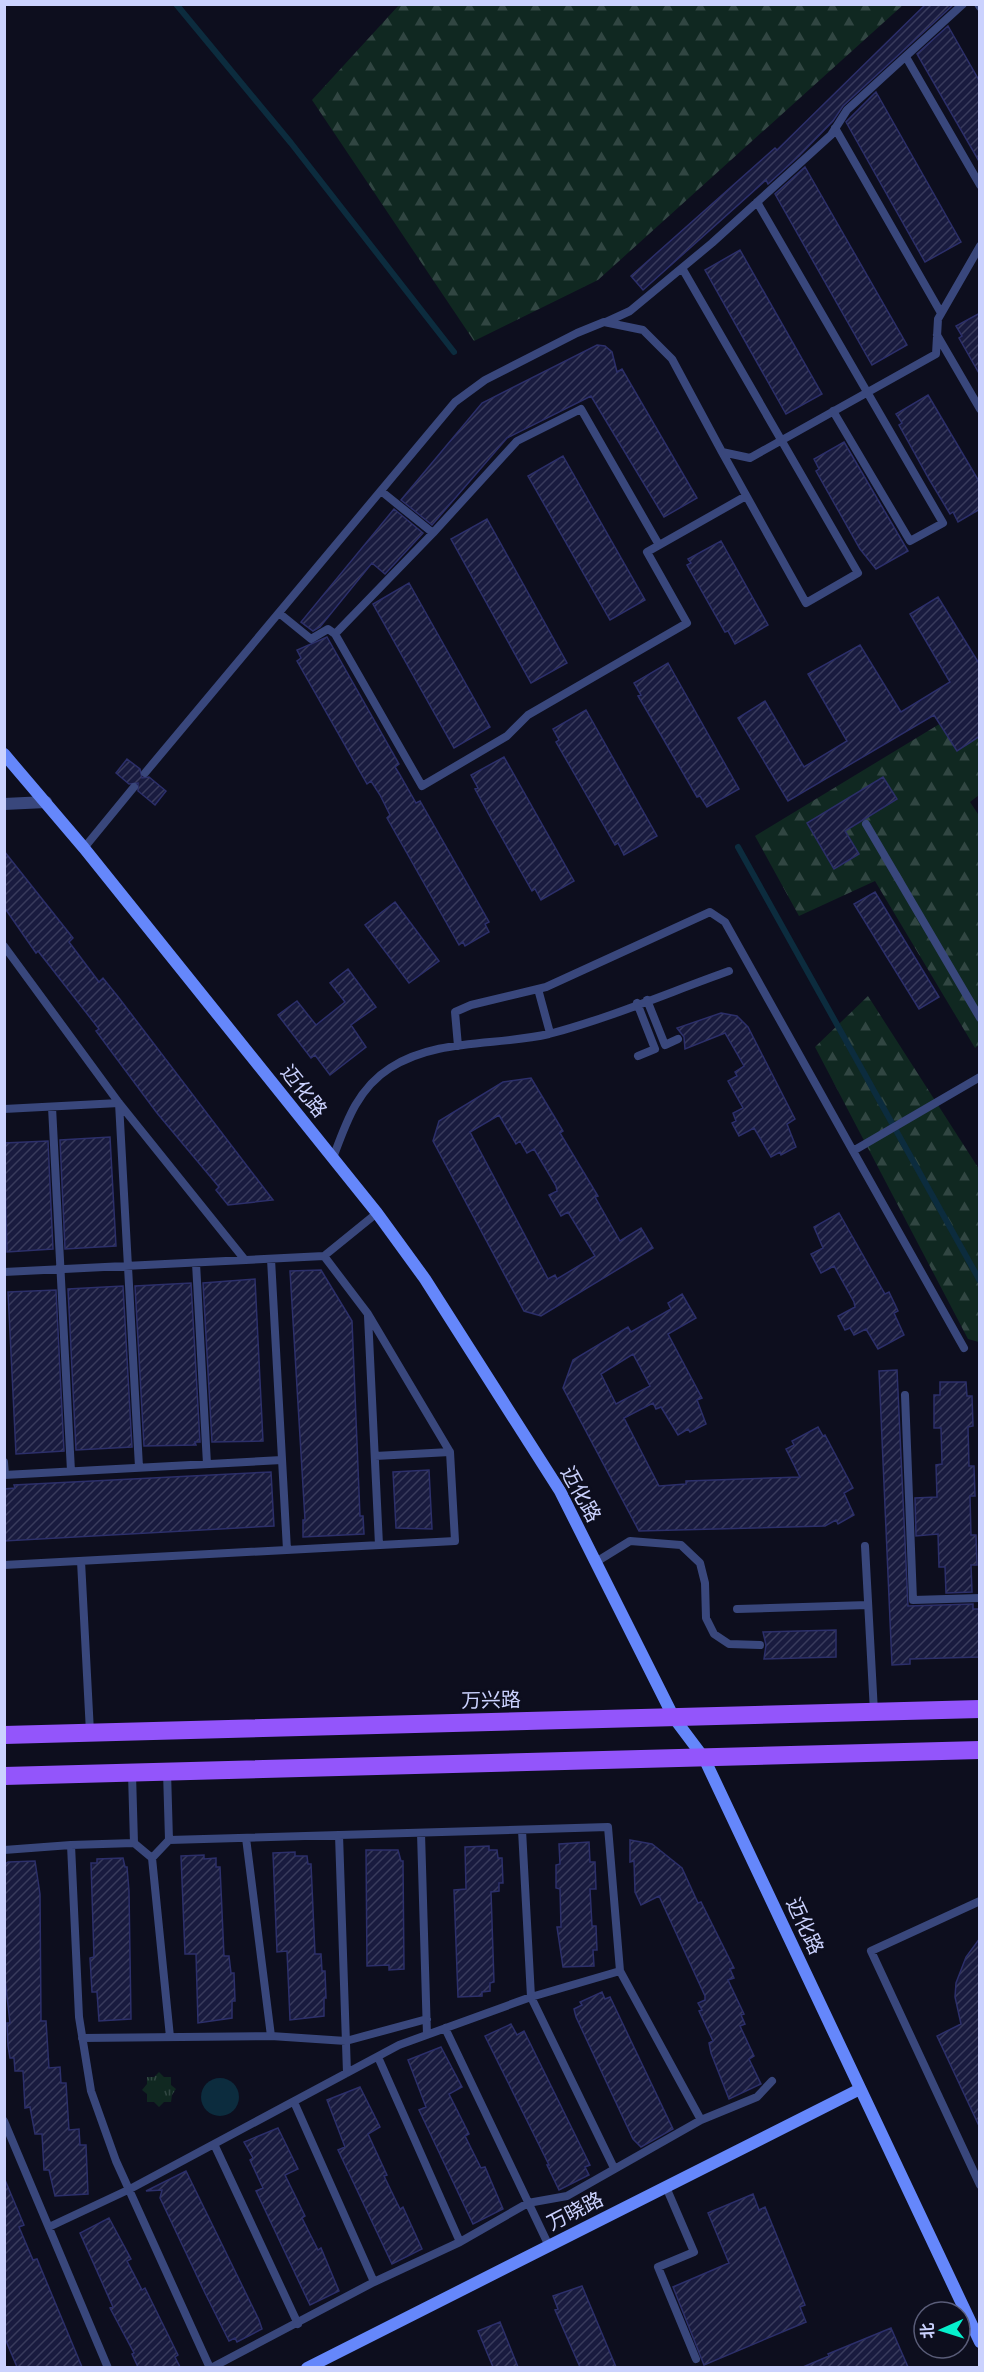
<svg xmlns="http://www.w3.org/2000/svg" width="984" height="2372" font-family="Cabin,'Noto Sans SC',sans-serif">
<style>
.grass{fill:url(#grass-tufts)}
.forest{fill:url(#forest-firs)}
.water{fill:#0c2c3e}
.lines{fill:none;stroke-linecap:round;stroke-linejoin:round}
.stream{stroke:#0c2c3e;stroke-width:6}
.building{fill:url(#building-hatch);stroke:#2c2f6a;stroke-width:1.5;fill-rule:evenodd}
.lane{stroke:#39477c;stroke-width:8}
.street{stroke:#39477c;stroke-width:12}
.secondary{stroke:#6587fb;stroke-width:12}
.primary{stroke:#9355fb;stroke-width:18}
.labels{text-anchor:middle;dominant-baseline:central;stroke-width:5;stroke-linejoin:round;paint-order:stroke}
.street-label{font-size:20px;fill:#cbd2fe;stroke:#0d0e1e}
</style>
<defs>
<pattern id="grass-tufts" width="24" height="20" patternUnits="userSpaceOnUse" patternTransform="scale(1.5)"><rect width="24" height="20" fill="#102821"/><path d="M3 7l-1-3M5 7V3M7 7l1-3M15 17l-1-3M17 17v-4M19 17l1-3" fill="none" stroke="#314642"/></pattern>
<pattern id="forest-firs" width="22" height="20" patternUnits="userSpaceOnUse" patternTransform="scale(1.5)"><rect width="22" height="20" fill="#102821"/><path d="M5 1l3.5 6h-7zM16 11l3.5 6h-7z" fill="#314642"/></pattern>
<pattern id="building-hatch" width="6" height="6" patternUnits="userSpaceOnUse" patternTransform="scale(1.5)"><rect width="6" height="6" fill="#191b3f"/><path d="M-1 1l2-2M0 6l6-6M5 7l2-2" fill="none" stroke="#393b5c"/></pattern>
</defs>
<rect width="100%" height="100%" fill="#0d0e1e"/>
<path class="grass" d="M159 2072 164 2077H171V2085L176 2089 172 2095 171 2102H164L159 2107 154 2102H147V2094L142 2090 147 2084V2077H154Z"/>
<path class="forest" d="M399 5V4L903 5 598 280 474 341 312 100Z
M979 700V795L970 802 980 817 979 1045 975 1048 875 881 799 916 755 836Z
M868 996 979 1169V1342L968 1339 815 1047Z"/>
<path class="water" d="M201 2097a19 19 0 1 1 38 0a19 19 0 1 1-38 0Z"/>
<g class="lines">
<path class="stream" d="M176 4 291 143 454 352
M738 847 980 1281"/>
</g>
<path class="building" d="M926 4H954L843 106 833 121 799 156 768 184 766 180 643 290 631 276 775 148 777 150Z
M948 26 980 82V163L917 54Z
M876 92 961 242 925 262 846 122Z
M805 167 907 345 872 365 775 194Z
M740 250 822 394 786 414 705 270Z
M980 313V375L959 338 962 336 956 326Z
M597 345 605 346 612 352 617 372 622 369 697 498 664 517 591 396 507 438 432 525 401 500 482 403Z
M928 395 980 483V509L958 522 953 512 950 514 929 479 899 425 902 423 896 414Z
M844 442 908 551 876 569 860 549 816 471 819 469 814 459Z
M563 456 645 600 610 620 528 476Z
M394 509 423 533 385 574 372 563 320 627 313 631 301 622Z
M487 519 567 663 531 683 451 539Z
M721 541 768 625 735 644 728 631 725 632 687 565 691 563 688 559Z
M409 583 490 727 454 748 373 604Z
M938 597 980 665V736L957 751 934 715 788 801 738 718 765 701 804 767 847 741 808 674 860 645 901 712 950 682 910 614Z
M327 637 399 764 395 767 400 775 416 803 420 801 489 922 485 924 489 932 465 946 463 942 459 945 387 818 390 815 380 795 371 781 367 784 297 661 301 658 297 650Z
M668 663 739 789 707 807 700 796 697 797 661 735 638 696 641 695 634 683Z
M586 710 657 836 624 855 618 843 615 845 575 775 556 742 559 740 553 729Z
M504 757 574 881 541 900 535 889 532 891 493 822 475 789 478 788 471 775Z
M127 759 140 769 142 778 149 777 166 791 155 805 138 791V783L129 784 116 773Z
M883 777 897 799 845 831 859 854 834 869 807 823Z
M4 851 73 938 69 942 99 982 103 978 119 998 273 1200 228 1205 216 1190 219 1187 157 1113 96 1031 99 1029 38 951 36 953 4 907Z
M875 892 939 997 919 1009 854 904Z
M395 902 439 961 409 983 365 925Z
M348 969 376 1007 351 1025 366 1047 330 1075 315 1055 311 1058 278 1015 297 1001 316 1025 345 1002 330 983Z
M721 1013 737 1016 748 1027 795 1119 787 1124 796 1147 781 1155 780 1152 771 1157 754 1128 739 1136 732 1123 736 1121 733 1113 743 1108 728 1081 737 1076 735 1072 744 1066 725 1033 685 1049 684 1037 677 1028Z
M531 1078 563 1131 560 1133 598 1196 595 1197 620 1241 641 1228 653 1248 541 1316 524 1311 433 1141 439 1121 503 1082ZM499 1115 516 1144 520 1141 527 1153 534 1149 537 1154 556 1186 557 1191 549 1195 561 1216 568 1212 595 1256 557 1279 555 1275 548 1279 470 1132Z
M110 1137 116 1246 65 1249 60 1140Z
M48 1141 53 1249 7 1252 4 1143Z
M839 1213 885 1294 889 1292 898 1311 894 1313 904 1335 878 1349 866 1329 854 1335 850 1328 845 1330 838 1316 855 1307 854 1302 834 1266 821 1273 811 1254 823 1248 814 1227Z
M321 1270 352 1321 360 1516H363L364 1534 303 1537V1520H305L290 1271Z
M255 1279 263 1441 212 1442 203 1283Z
M191 1283 200 1442H195L196 1445 144 1446 135 1286Z
M123 1286 132 1447 76 1450 68 1289Z
M56 1290 64 1451 16 1454 8 1292Z
M682 1294 696 1318 668 1334 702 1398 697 1400 706 1424 690 1432 688 1429 678 1435 661 1407 656 1409 653 1403 624 1418 659 1486 686 1484V1481L800 1477 786 1449 794 1445 792 1441 818 1427 823 1436 825 1435 853 1488 844 1493 854 1515 838 1524 836 1520 825 1526 639 1531 563 1388 573 1360 628 1327 631 1332 671 1309 668 1303ZM633 1354 650 1386 616 1404 601 1374Z
M897 1370 908 1606 973 1604V1609H980V1657L910 1659V1664L892 1665 879 1371Z
M940 1382H966L967 1396H972L973 1426 968 1427 969 1466H974L975 1496H970L971 1535H976L977 1565H971L972 1592 946 1593 945 1567H939L938 1534 916 1536 915 1498 937 1497 936 1465 942 1464 941 1428H934V1395H940Z
M429 1470 432 1529 396 1528 393 1472Z
M271 1472 274 1526 4 1541V1489L15 1488 14 1485Z
M836 1630V1657L764 1659 766 1645 763 1632Z
M630 1840 652 1844 682 1868 698 1903 701 1902 734 1968 730 1969 734 1978 728 1980 744 2014 741 2015 745 2024 740 2026 754 2056 749 2059 761 2084 729 2099 711 2053 709 2043 713 2041 699 2011 702 2010 698 2003 705 2000V1996L659 1896 641 1905 635 1892 634 1861 630 1862Z
M589 1842 590 1862H595L596 1889H590L592 1926H596L597 1950H593L594 1966 563 1967 557 1927H561L560 1889 556 1888V1865L560 1864 559 1844Z
M489 1846V1850H497L498 1858H502L503 1883H499V1891L491 1892 494 1982 490 1983V1991L482 1992V1996L458 1997 454 1890 466 1889 465 1847Z
M366 1850H398L401 1861H403L404 1969 389 1970V1965L367 1966Z
M295 1852V1856H307L308 1864H311L315 1954H321L322 1971H325L326 1998H324V2016L290 2020 287 1951 277 1952 273 1853Z
M204 1855V1859L216 1858V1867H220L224 1956H229L231 1973H234L235 2001H232V2018L198 2023 196 1954H185L181 1856Z
M123 1858 125 1867H127L129 1891 131 2019 99 2021 97 1992H92L90 1958 94 1957 91 1863H97V1859Z
M35 1861 40 1894 41 2021H46L49 2068 60 2067 61 2083H66L69 2130 79 2129 80 2145H86L88 2194 55 2196 49 2170H44L42 2134H35L30 2107 25 2108 23 2071H15L14 2058H10L8 2046 7 2023H10L4 1970V1865L8 1862Z
M980 1938V2128L937 2036 961 2024 955 1997 956 1983 966 1957Z
M602 1992 605 1999 610 1997 673 2129 641 2147 633 2139 576 2017 574 2009 582 2005 580 2002Z
M511 2024 517 2035 524 2031 590 2165 585 2167 589 2175 559 2190 547 2165H549L485 2036Z
M441 2047 462 2087 449 2094 469 2134 465 2136 481 2168 485 2167 503 2209 473 2224 419 2110 426 2107 408 2060Z
M360 2087 380 2127 368 2134 387 2175 384 2176 400 2209 403 2207 422 2249 392 2264 338 2150 345 2147 327 2100Z
M278 2128 298 2169 285 2175 305 2216 302 2218 318 2250 321 2248 339 2291 310 2305 256 2191 263 2188 250 2160 253 2158 244 2142Z
M186 2171 259 2320 262 2329 237 2342 235 2338 229 2341 205 2293 160 2198 162 2190 146 2191Z
M5 2180 24 2225 19 2227 33 2260 37 2259 82 2367H17L4 2336Z
M753 2194 759 2210 765 2207 805 2305 800 2307 806 2322 704 2365 673 2287 729 2263 708 2213Z
M109 2218 131 2259 127 2261 142 2290 145 2288 178 2355 175 2357 180 2367H138L132 2354 134 2353 110 2308 113 2307 80 2233Z
M582 2286 616 2367H580L555 2310 558 2309 553 2296Z
M500 2322 518 2367H493L478 2331Z
M891 2328 908 2367H803L829 2356 828 2354Z"/>
<g class="lines">
<path class="lane" d="M978 4 980 7
M906 57 980 185
M835 128 941 313
M757 202 943 523 910 541 833 411
M682 268 858 573 806 603 722 452
M606 322 630 311 712 243 831 135 847 110 963 4
M937 335 980 409
M381 491 433 533
M659 545 581 409 517 441 433 533 335 634 422 786 507 736 528 715 687 623 647 552 746 496
M279 613 311 639 328 629 335 634
M145 773 455 402 485 380 577 333 604 322 643 330 672 359 722 452 750 458 936 354 938 319 980 246
M866 824 980 1018
M84 848 134 787
M4 946 119 1103 245 1260
M538 989 550 1033
M647 1000 665 1045 678 1039
M637 1003 655 1049 638 1056
M458 1046 455 1012 471 1005 546 987 710 912 725 922 853 1151 980 1077
M52 1107 71 1471
M4 1109 119 1103 139 1467
M853 1151 964 1348
M333 1158C346 1123 357 1089 390 1068 436 1038 497 1046 549 1034 610 1018 670 992 729 971
M271 1259 287 1550
M196 1263 207 1464
M4 1272 324 1256 377 1213
M368 1316 379 1545
M905 1395 913 1600 980 1598
M375 1456 450 1452
M4 1462 5 1475
M4 1475 282 1460
M865 1546 874 1712
M81 1561 90 1732
M596 1562 630 1541 681 1545 700 1563 705 1583 706 1618 714 1634 729 1644 760 1645
M4 1565 455 1541 450 1452 368 1314 324 1256
M737 1609 868 1605
M167 1771 169 1840 608 1827 620 1971 701 2120
M132 1774 134 1843 71 1845 79 2017 91 2091 116 2161 210 2368
M522 1830 531 1997 614 2168
M421 1833 427 2035
M339 1835 347 2073
M134 1843 152 1858 169 1840
M4 1850 71 1845
M152 1858 170 2037
M980 1901 871 1951 980 2185
M445 2028 549 2246
M271 2036 346 2041 427 2019
M82 2038 271 2036 246 1838
M378 2057 460 2242
M294 2102 374 2282
M4 2121 108 2368
M214 2144 298 2324
M666 2187 694 2252 658 2267 696 2359
M49 2227 130 2189 399 2045 531 1997 620 1971
M211 2368 374 2282 460 2242 528 2203 567 2196 701 2120 757 2097 772 2081"/>
<path class="street" d="M4 804 46 802"/>
<path class="secondary" d="M4 754 84 848 377 1213 425 1279 560 1491 674 1718 704 1758 980 2342
M307 2368 860 2089"/>
<path class="primary" d="M4 1735 980 1709
M4 1776 980 1750"/>
</g>
<g class="labels">
<g class="street-label">
<text transform="translate(304 1091) rotate(51)">迈化路</text>
<text transform="translate(581 1494) rotate(61)">迈化路</text>
<text transform="translate(491 1700) rotate(-1)">万兴路</text>
<text transform="translate(805 1926) rotate(65)">迈化路</text>
<text transform="translate(575 2211) rotate(-27)">万晓路</text>
</g>
</g>
<rect width="984" height="2372" fill="none" stroke="#cbd2fe" stroke-width="12"/>
<g transform="translate(942 2330) rotate(267)"><circle r="28" fill="#0d0e1e" stroke="#595c78" stroke-width="1.5"/>
<path d="M0-4.5L10 22L0 15L-10 22Z" fill="#06efcc"/>
<text y="-9" font-size="16" font-weight="bold" text-anchor="middle" fill="#cbd2fe">北</text>
</g>
</svg>
